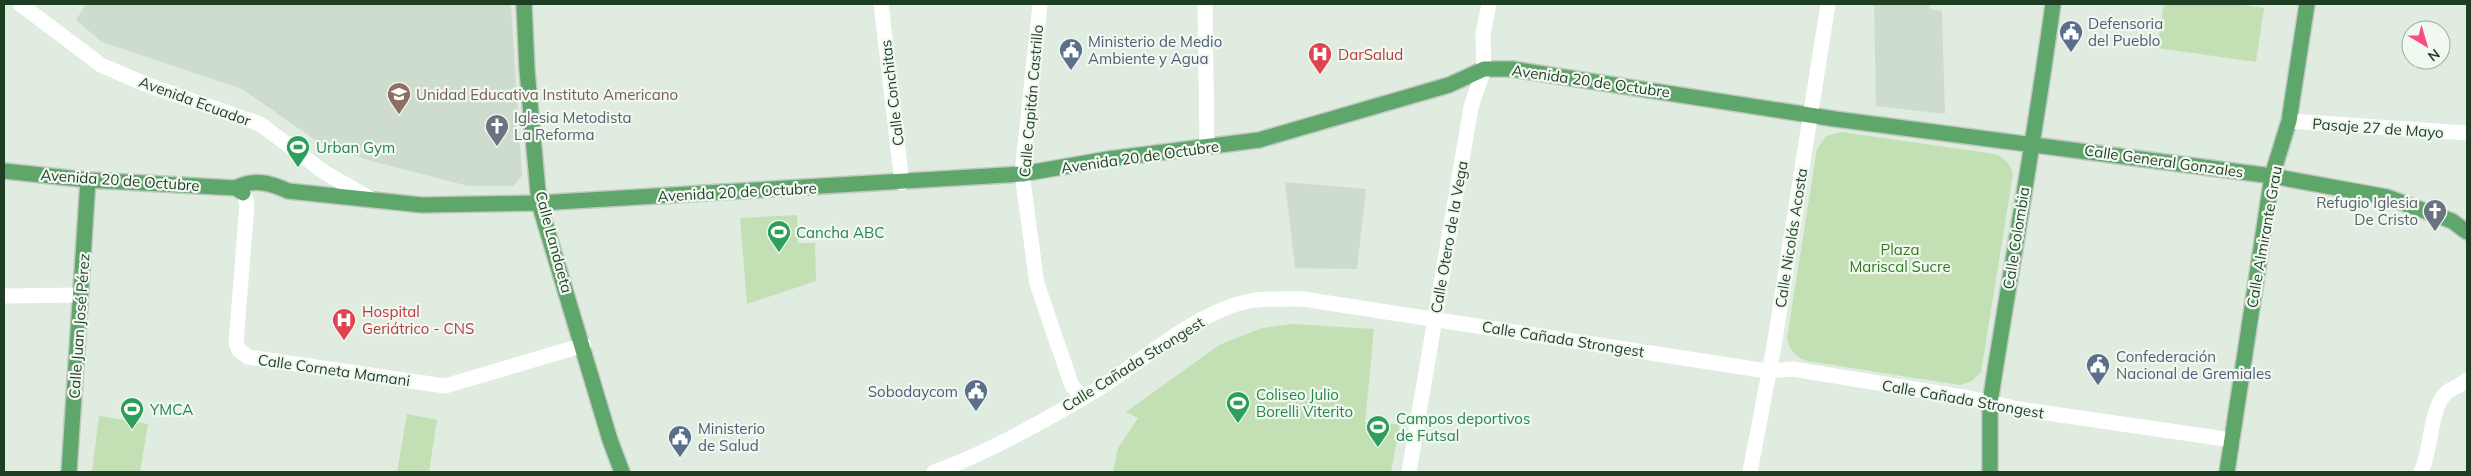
<svg xmlns="http://www.w3.org/2000/svg" width="2471" height="476" font-family="Mulish,sans-serif">
<style>
.built{fill:#cedccd}
.green{fill:#c3e0b5}
.lines{fill:none;stroke-linecap:round;stroke-linejoin:round}
.major-casing{stroke:#c0c9c1;stroke-width:18}
.minor{stroke:#fff;stroke-width:15}
.major{stroke:#5fa66a;stroke-width:15}
.labels{text-anchor:middle;dominant-baseline:central;stroke-width:4.5;stroke-linejoin:round;paint-order:stroke}
.service-label{font-size:15px;fill:#4e5e75;stroke:#f0f8f0;text-anchor:start}
.health-label{font-size:15px;fill:#be3a42;stroke:#f0f8f0;text-anchor:start}
.street-label{font-size:15px;fill:#1e3e23;stroke:#f0f8f0}
.education-label{font-size:15px;fill:#785e54;stroke:#f0f8f0;text-anchor:start}
.worship-label{font-size:15px;fill:#5b616d;stroke:#f0f8f0;text-anchor:start}
.leisure-label{font-size:15px;fill:#27864d;stroke:#f0f8f0;text-anchor:start}
.park-label{font-size:15px;fill:#357924;stroke:#f0f8f0}
</style>
<rect width="100%" height="100%" fill="#dfecdf"/>
<path class="built" d="M86 4H511L522 176 513 186H468L368 160 318 142 242 89 102 42 76 20Z
M1874 4H1929L1930 9 1942 11 1945 114 1876 106Z
M1285 182 1366 189 1357 269 1295 268Z"/>
<path class="green" d="M2164 4H2238L2264 8 2256 62 2157 48Z
M1841 132 1995 154C2005 158 2010 164 2013 174L1981 372 1972 381 1960 385 1807 361C1795 357 1789 350 1787 338L1817 149 1826 136Z
M797 215 798 243H815L816 281 747 304 740 218Z
M1293 324 1374 329 1365 423 1400 424 1391 472H1113L1118 448 1138 418 1126 412 1219 345 1262 328Z
M407 414 437 420 429 472H397Z
M99 416 148 424 140 472H92Z"/>
<g class="lines">
<g class="major-casing">
<path id="major" d="M524 4 527 70 539 203 610 440 622 472
M4 171 88 180 236 188 243 193
M236 188C253 178 271 183 288 191L422 205 539 203 1022 174 1108 159 1259 140 1449 85 1484 69H1512L1835 119 2272 176 2387 197 2452 221 2467 232
M69 472 88 180
M1990 472V403L1994 377C2014 252 2036 129 2053 4
M2227 472 2272 176 2289 121 2307 4"/>
</g>
<path class="minor" d="M20 4 101 65 145 84 260 124 324 172 371 199
M881 4 902 183
M1040 4 1022 174 1037 284 1072 386 1083 397
M1205 4 1207 148
M2289 121 2467 133
M244 194 247 204 236 343 239 350 248 357 445 386 584 345
M4 296 80 295
M934 472C986 454 1046 420 1093 392 1141 363 1196 311 1250 301 1268 298 1286 299 1303 299L1767 371 1793 369 1969 398 2019 409 2232 440
M1409 472 1471 107 1484 69 1483 34 1489 4
M1750 472 1774 346 1828 4
M2421 472C2432 450 2429 408 2447 392 2453 388 2461 385 2467 380"/>
<use href="#major" class="major"/>
</g>
<defs>
<g id="civic-pin" transform="scale(1.25)"><path d="M0 17L-7.5 6A9.5 9.5 0 1 1 7.5 6Z" fill="#5c6f8a" stroke="#f0f8f0"/><path d="M-.6-6.5H3V-4.5H.6V-3L4-1V1h2V6H-6V1h2V-1L-.6-3ZM-1.2 2.5V6h2.4V2.5Z" fill="#fff"/></g>
<g id="hospital-pin" transform="scale(1.25)"><path d="M0 17L-7.5 6A9.5 9.5 0 1 1 7.5 6Z" fill="#e0444e" stroke="#f0f8f0"/><path d="M-5-5h3v3.5h4V-5h3V5h-3V1.5h-4V5h-3Z" fill="#fff"/></g>
<g id="school-pin" transform="scale(1.25)"><path d="M0 17L-7.5 6A9.5 9.5 0 1 1 7.5 6Z" fill="#8d6e63" stroke="#f0f8f0"/><path d="M0-5L7-2L0 1L-7-2ZM-4 1L0 2.5L4 1V4Q0 6-4 4Z" fill="#fff"/></g>
<g id="church-pin" transform="scale(1.25)"><path d="M0 17L-7.5 6A9.5 9.5 0 1 1 7.5 6Z" fill="#6b7280" stroke="#f0f8f0"/><path d="M-1.2-6h2.4v3.5h3.3v2.4h-3.3V6h-2.4V-.1h-3.3v-2.4h3.3Z" fill="#fff"/></g>
<g id="stadium-pin" transform="scale(1.25)"><path d="M0 17L-7.5 6A9.5 9.5 0 1 1 7.5 6Z" fill="#2e9e5b" stroke="#f0f8f0"/><path d="M0-5a6.5 5 0 1 0 0 10a6.5 5 0 1 0 0-10ZM-3.5-1.8h7v3.6h-7Z" fill="#fff"/></g>
</defs>
<g fill-rule="evenodd">
<use href="#civic-pin" x="2071" y="32"/>
<use href="#civic-pin" x="1071" y="50"/>
<use href="#hospital-pin" x="1320" y="54"/>
<use href="#school-pin" x="399" y="94"/>
<use href="#church-pin" x="497" y="126"/>
<use href="#stadium-pin" x="298" y="147"/>
<use href="#church-pin" x="2435" y="211"/>
<use href="#stadium-pin" x="779" y="232"/>
<use href="#hospital-pin" x="344" y="320"/>
<use href="#civic-pin" x="2098" y="365"/>
<use href="#civic-pin" x="976" y="391"/>
<use href="#stadium-pin" x="1238" y="403"/>
<use href="#stadium-pin" x="132" y="409"/>
<use href="#stadium-pin" x="1378" y="427"/>
<use href="#civic-pin" x="680" y="437"/>
</g>
<g class="labels">
<g class="service-label">
<text x="2088" y="23">Defensoria<tspan x="2088" dy="17">del Pueblo</tspan></text>
<text x="1088" y="41">Ministerio de Medio<tspan x="1088" dy="17">Ambiente y Agua</tspan></text>
<text x="2116" y="356">Confederación<tspan x="2116" dy="17">Nacional de Gremiales</tspan></text>
<text x="958" y="391" text-anchor="end">Sobodaycom</text>
<text x="698" y="428">Ministerio<tspan x="698" dy="17">de Salud</tspan></text>
</g>
<g class="health-label">
<text x="1338" y="54">DarSalud</text>
<text x="362" y="311">Hospital<tspan x="362" dy="17">Geriátrico - CNS</tspan></text>
</g>
<g class="street-label">
<text transform="translate(1591 81) rotate(8)">Avenida 20 de Octubre</text>
<text transform="translate(892 93) rotate(-97)">Calle Conchitas</text>
<text transform="translate(195 101) rotate(20)">Avenida Ecuador</text>
<text transform="translate(1031 101) rotate(-85)">Calle Capitán Castrillo</text>
<text transform="translate(2378 128) rotate(4)">Pasaje 27 de Mayo</text>
<text transform="translate(1140 157) rotate(-8)">Avenida 20 de Octubre</text>
<text transform="translate(2164 161) rotate(8)">Calle General Gonzales</text>
<text transform="translate(120 180) rotate(4)">Avenida 20 de Octubre</text>
<text transform="translate(737 192) rotate(-3)">Avenida 20 de Octubre</text>
<text transform="translate(1449 237) rotate(-80)">Calle Otero de la Vega</text>
<text transform="translate(2264 237) rotate(-80)">Calle Almirante Grau</text>
<text transform="translate(1791 238) rotate(-81)">Calle Nicolás Acosta</text>
<text transform="translate(2016 238) rotate(-81)">Calle Colombia</text>
<text transform="translate(554 242) rotate(75)">Calle Landaeta</text>
<text transform="translate(79 326) rotate(-86)">Calle Juan José Pérez</text>
<text transform="translate(1563 339) rotate(9)">Calle Cañada Strongest</text>
<text transform="translate(1133 364) rotate(-32)">Calle Cañada Strongest</text>
<text transform="translate(334 370) rotate(8)">Calle Corneta Mamani</text>
<text transform="translate(1963 399) rotate(10)">Calle Cañada Strongest</text>
</g>
<g class="education-label">
<text x="416" y="94">Unidad Educativa Instituto Americano</text>
</g>
<g class="worship-label">
<text x="514" y="117">Iglesia Metodista<tspan x="514" dy="17">La Reforma</tspan></text>
<text x="2418" y="202" text-anchor="end">Refugio Iglesia<tspan x="2418" dy="17">De Cristo</tspan></text>
</g>
<g class="leisure-label">
<text x="316" y="147">Urban Gym</text>
<text x="796" y="232">Cancha ABC</text>
<text x="1256" y="394">Coliseo Julio<tspan x="1256" dy="17">Borelli Viterito</tspan></text>
<text x="150" y="409">YMCA</text>
<text x="1396" y="418">Campos deportivos<tspan x="1396" dy="17">de Futsal</tspan></text>
</g>
<g class="park-label">
<text x="1900" y="249">Plaza<tspan x="1900" dy="17">Mariscal Sucre</tspan></text>
</g>
</g>
<rect width="2471" height="476" fill="none" stroke="#1e3e23" stroke-width="10"/>
<g transform="translate(2426 45) rotate(142)"><circle r="24" fill="#f0f8f0" stroke="#9cae9e"/>
<path d="M0-4L9 19L0 12L-9 19Z" fill="#ff4a88"/>
<text y="-8" font-size="14" font-weight="bold" text-anchor="middle" fill="#1e3e23">N</text>
</g>
</svg>
